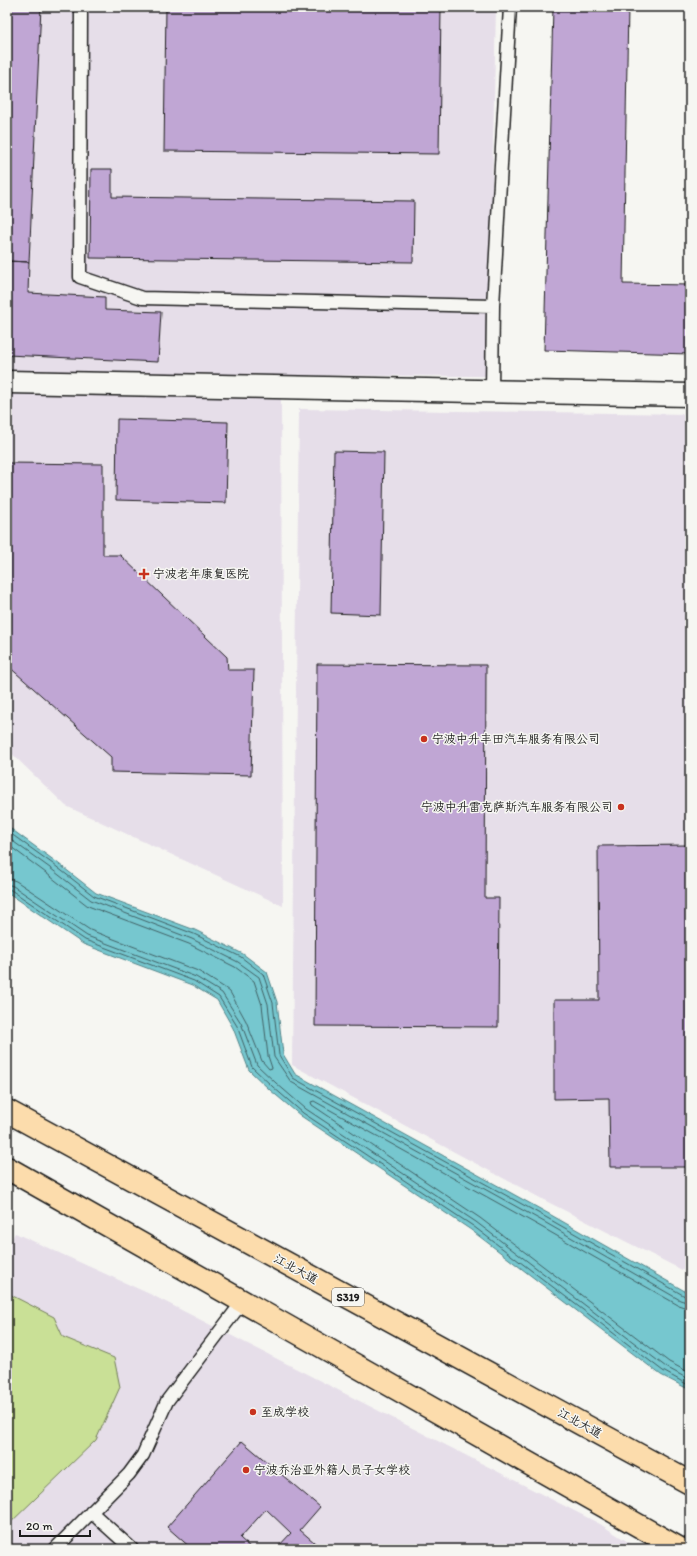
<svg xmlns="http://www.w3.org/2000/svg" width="697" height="1556" font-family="Itim,'LXGW WenKai TC',sans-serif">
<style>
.built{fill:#e6dee9}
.green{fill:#c9e096;stroke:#727e59}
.water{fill:#76c7cf;stroke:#528387}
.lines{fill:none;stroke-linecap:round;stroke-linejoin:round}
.shore{stroke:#406064;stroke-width:1}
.building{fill:#c0a6d4;stroke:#1c1c1c}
.service-casing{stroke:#1c1c1c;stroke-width:15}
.minor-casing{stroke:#1c1c1c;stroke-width:25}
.primary-casing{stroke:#1c1c1c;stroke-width:25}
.service{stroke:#f6f6f2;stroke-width:12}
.minor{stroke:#f6f6f2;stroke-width:22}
.primary{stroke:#fcdcac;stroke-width:22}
.poi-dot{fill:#c8321e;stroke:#f6f6f2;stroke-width:1.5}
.labels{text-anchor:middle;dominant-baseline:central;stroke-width:3;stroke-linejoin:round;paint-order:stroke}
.shield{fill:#f6f6f2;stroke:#5d5d5c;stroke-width:1}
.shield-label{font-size:11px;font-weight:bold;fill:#1c1c1c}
.poi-label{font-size:12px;fill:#1c1c1c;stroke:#f6f6f2;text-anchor:start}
.street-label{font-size:12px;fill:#1c1c1c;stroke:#f6f6f2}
</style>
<rect width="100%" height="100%" fill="#f6f6f2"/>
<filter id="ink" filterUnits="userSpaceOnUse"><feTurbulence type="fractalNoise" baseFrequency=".025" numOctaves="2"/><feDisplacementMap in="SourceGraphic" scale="8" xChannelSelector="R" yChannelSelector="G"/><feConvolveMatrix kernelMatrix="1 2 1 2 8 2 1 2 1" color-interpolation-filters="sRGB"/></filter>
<g filter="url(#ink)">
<path class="built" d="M7 7H496L488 376 173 375 7 370Z
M7 394 281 399 283 906 66 806 7 749Z
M299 409 690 414V1274L544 1200 292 1065Z
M15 1233 152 1295 600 1524 639 1549H7V1248Z"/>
<path class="green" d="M7 1293 54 1317 63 1337 114 1358 120 1387 96 1440 7 1526Z"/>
<path class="water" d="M7 826 55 861 96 893 195 930 243 954 267 972 277 1002 283 1054 295 1074 551 1215 690 1294V1390L661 1375 471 1230 301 1116 270 1090 249 1070 233 1028 217 1000 192 985 83 944 7 892Z"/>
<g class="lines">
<path class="shore" d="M7 831 53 864 94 896 194 934 241 957 263 974 273 1003 279 1055 293 1078 549 1219 683 1295 690 1298
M7 837 50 868 91 900 192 939 238 962 259 977 268 1004 274 1057 291 1082 546 1223 680 1300 690 1303
M7 844 46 873 88 906 189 944 235 967 254 981 262 1005 268 1056 272 1068 269 1069 262 1061 246 1021 230 992 225 988 198 971 90 930 16 881 7 878
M7 884 13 886 87 936 196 977 222 993 241 1023 257 1065 276 1083 306 1109 476 1222 666 1367 690 1380
M7 889 11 890 85 940 194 981 219 997 237 1026 252 1067 273 1087 303 1113 473 1226 663 1371 690 1386
M690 1309 678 1305 543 1228 314 1101 311 1102 312 1105 480 1218 669 1362 690 1373"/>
</g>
<path class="building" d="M7 7H41L29 262 7 261Z
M166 7H441L439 154 164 151Z
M553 7H628L623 284 690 285V354L544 350Z
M91 169H112V197L414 201 413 262 90 258Z
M7 261 29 262 28 293 105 297V310L161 312 158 362 7 355Z
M117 419 228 422 226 503 116 500Z
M334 451 384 452 381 615 331 613Z
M7 463 103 464V555H120L227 657 228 670H254L251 775 111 772V757L7 665Z
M317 664 486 665 485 898H499L498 1027 315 1026Z
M690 845V1167H610L609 1098 554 1099V1000H599L598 846Z
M242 1441 320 1507 300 1530 322 1549H276L291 1533 266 1509 240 1538 252 1549H192L167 1527Z"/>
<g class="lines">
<g class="service-casing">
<path id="service" d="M81 7 80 277 142 298 493 306 510 7
M492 391 493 306
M91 1512 132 1549
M55 1549 129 1474 143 1455 167 1401 243 1301"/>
</g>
<g class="minor-casing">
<path id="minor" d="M7 382 690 395"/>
</g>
<g class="primary-casing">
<path id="primary" d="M7 1111 690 1483
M7 1168 680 1549"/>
</g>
<use href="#service" class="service"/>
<use href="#minor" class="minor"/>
<use href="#primary" class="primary"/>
</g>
</g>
<g class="poi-dot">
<path d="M142 568h4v4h4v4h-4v4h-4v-4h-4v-4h4z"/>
<circle cx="424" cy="739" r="4"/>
<circle cx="621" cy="807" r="4"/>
<circle cx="253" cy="1412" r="4"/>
<circle cx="246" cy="1470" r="4"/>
</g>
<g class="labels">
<rect class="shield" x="332" y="1288" width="32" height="18" rx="3"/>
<g class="shield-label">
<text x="348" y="1297">S319</text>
</g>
<g class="poi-label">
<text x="153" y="574">宁波老年康复医院</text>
<text x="432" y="739">宁波中升丰田汽车服务有限公司</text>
<text x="613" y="807" text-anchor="end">宁波中升雷克萨斯汽车服务有限公司</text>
<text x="261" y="1412">至成学校</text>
<text x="254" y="1470">宁波乔治亚外籍人员子女学校</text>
</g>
<g class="street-label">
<text transform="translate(296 1269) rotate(29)">江北大道</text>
<text transform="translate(580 1423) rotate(29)">江北大道</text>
</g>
</g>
<rect width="697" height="1556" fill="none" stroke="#f6f6f2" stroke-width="24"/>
<rect x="12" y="12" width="673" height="1532" fill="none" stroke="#1c1c1c" stroke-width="1.5" filter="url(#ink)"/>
<path d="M20 1530v6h70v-6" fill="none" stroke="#1c1c1c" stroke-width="2"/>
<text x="26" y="1530" font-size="12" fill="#1c1c1c" stroke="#f6f6f2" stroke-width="3" paint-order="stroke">20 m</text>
</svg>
